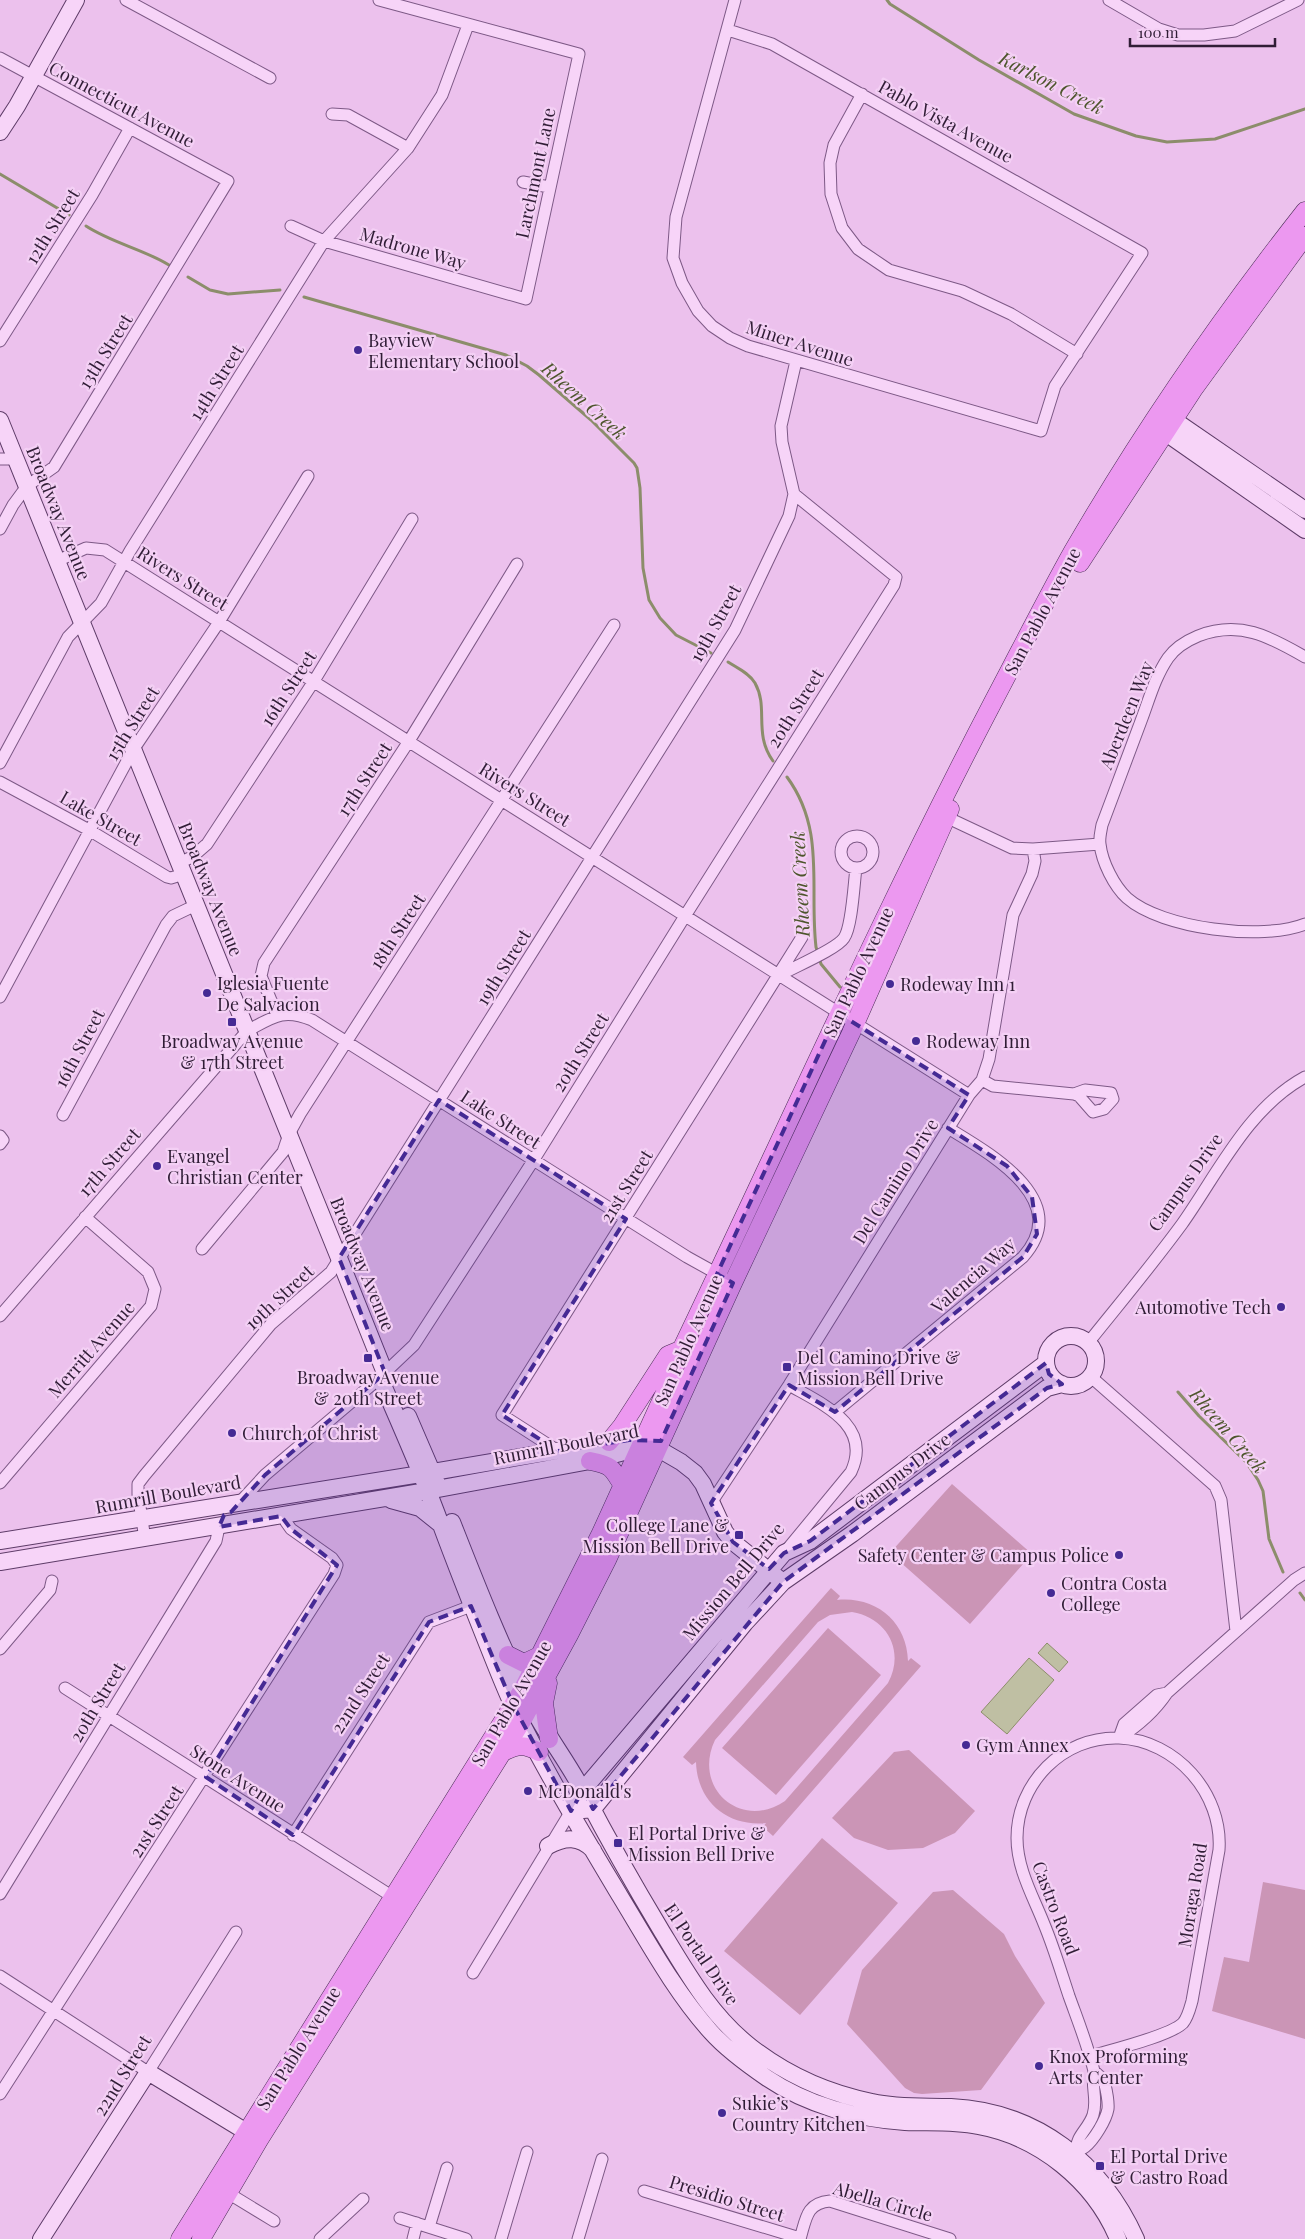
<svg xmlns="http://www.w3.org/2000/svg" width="1305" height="2239" font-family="'Playfair Display',serif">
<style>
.green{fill:#cb95b6;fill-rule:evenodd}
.water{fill:#bfbfa3;stroke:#8c8d6b}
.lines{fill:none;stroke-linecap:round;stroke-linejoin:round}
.stream{stroke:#8c8d6b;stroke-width:3}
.street-casing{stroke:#7d5986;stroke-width:13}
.secondary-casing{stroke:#5e3c68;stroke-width:18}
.primary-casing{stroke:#492d54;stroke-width:19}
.street{stroke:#f7d4f8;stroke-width:11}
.secondary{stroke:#f7d4f8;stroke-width:16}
.primary{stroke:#ec98f0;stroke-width:18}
.marked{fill:#452a94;fill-opacity:0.2;stroke:#452a94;stroke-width:4;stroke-dasharray:10 6;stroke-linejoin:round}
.poi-dot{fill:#452a94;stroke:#f4d0f5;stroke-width:2}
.labels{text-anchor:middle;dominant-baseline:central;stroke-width:4.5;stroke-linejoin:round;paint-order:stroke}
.street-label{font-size:18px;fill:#301d36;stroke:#f4d0f5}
.poi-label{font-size:18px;fill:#301d36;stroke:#f4d0f5;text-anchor:start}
.water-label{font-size:19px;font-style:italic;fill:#4d552c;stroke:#f4d0f5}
</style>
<rect width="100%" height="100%" fill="#ecc1ed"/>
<path class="green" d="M952 1484 1032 1554 970 1624 890 1553Z
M831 1588 840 1596 837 1600C876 1596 907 1622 908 1661L911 1658 921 1666 773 1836 763 1827 766 1823C727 1827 697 1801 696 1762L692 1765 683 1757ZM852 1612C888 1618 905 1652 888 1683L785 1801C741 1831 692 1788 715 1740L818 1622 830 1615Z
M828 1628 881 1675 776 1795 722 1748Z
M909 1750 975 1811 955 1833 923 1848 888 1850 854 1838 832 1818 894 1752Z
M822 1838 898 1903 800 2015 724 1951Z
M1263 1882 1305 1890V2039L1212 2011 1224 1957 1249 1962Z
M953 1890 1004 1934 1015 1956 1045 2003 981 2090 922 2094 914 2093 905 2088 847 2024 862 1970 933 1892Z"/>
<path class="water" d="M1047 1643 1068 1662 1059 1672 1038 1653Z
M1029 1658 1054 1680 1007 1734 981 1712Z"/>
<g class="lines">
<path class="stream" d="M887 0 890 4 979 60 1074 114 1136 136 1167 142 1215 139 1305 109
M0 174 69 215
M86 226C112 243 143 249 169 265
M188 277 210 290 228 294 280 290
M304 297 506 355 527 366 539 375 591 420 634 463 637 468 640 488 643 568 649 600 660 618 676 635 711 653
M728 662C737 668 749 673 755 683 769 708 753 733 773 761
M787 777C826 830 809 887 816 947L821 964 840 987
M1178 1392 1199 1416 1246 1462 1258 1480 1263 1491 1269 1539 1283 1572
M1300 1593 1305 1600"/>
<g class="street-casing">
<path id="street" d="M126 0 270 78
M1109 0 1159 29 1178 35H1204L1235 31 1298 0
M728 30 772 44 1142 253 1055 386 1041 431 748 346 730 338 712 326 698 311 682 283 673 258 676 217 735 0
M0 58 228 181 54 467 27 486 13 505 0 529
M862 94 834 145 830 163 831 194 842 228 858 249 889 270 962 291 1011 314 1077 354
M332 114 348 115 408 148
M523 182 549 187
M291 226 324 241 526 299 579 54 379 0
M0 341 92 195 130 128
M0 459H16
M57 561 86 548 105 550 969 1095
M1305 657C1269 636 1239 620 1198 636 1186 641 1175 648 1168 658 1155 677 1149 700 1141 721 1128 756 1115 790 1102 825 1101 831 1099 838 1100 844 1102 862 1114 886 1127 898 1162 929 1263 941 1305 924
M0 763 68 637 101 603 130 551 324 241 408 148 442 95 468 25
M0 782 89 830 167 877 171 878 184 874
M946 817 1012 848 1033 849 1100 844
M841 852a16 16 0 1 1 32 0a16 16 0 1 1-32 0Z
M179 863 192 857 207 844 314 681 412 519
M780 975C794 967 837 949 844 938 852 927 854 883 856 868
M0 997 133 750 219 622 308 476
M277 1015 261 976 264 963 409 741 517 564
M982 1080 993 1086 1074 1094 1079 1096 1093 1112 1104 1109 1113 1099 1111 1093 1085 1090 1074 1094
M63 1115 166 925 173 916 196 905
M0 1136 3 1140 0 1144
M202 1249 283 1152 289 1134 300 1114 614 625
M0 1316 247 1031C273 1017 283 1008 312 1020L687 1257 723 1277
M1088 1343C1120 1303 1152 1265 1182 1224 1218 1173 1248 1108 1305 1077
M1090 1376 1215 1486 1221 1500 1236 1631
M835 1412 1023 1257C1074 1200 989 1153 948 1128
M558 1451 502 1415 802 937
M0 1483 151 1306 155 1289 148 1272 85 1217
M241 1501 265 1475 375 1382 414 1345 533 1161 685 916 894 585 896 577 794 494
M711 1503 789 1385 969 1095 982 1080 989 1059 1013 915 1032 874 1035 861 1033 849
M145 1539 138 1494V1484L144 1476 271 1324 331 1272 735 630 789 516 794 494 782 442 781 426 796 361
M785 1552 851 1472C873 1425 822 1404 789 1385
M0 1649 50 1590 52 1581
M65 1688 393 1897
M1119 1738C1138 1726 1155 1711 1167 1693L1294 1580 1305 1573
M1119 1738 1124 1724 1157 1695 1167 1693
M293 1835 429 1622 479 1603
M0 1894 216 1541 219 1527
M473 1973 571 1811
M0 1976 148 2072 236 1932
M0 2094 334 1574 337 1565 332 1558 291 1529 286 1522 284 1515
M1076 2150C1076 2136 1089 2128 1093 2115 1098 2100 1091 2088 1094 2071 1088 2046 1078 2021 1069 1996 1061 1972 1054 1948 1044 1924 1033 1896 1017 1869 1017 1838 1017 1783 1063 1736 1119 1738 1176 1740 1223 1794 1219 1850L1192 2001C1190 2008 1188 2017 1183 2023 1170 2036 1111 2050 1091 2056
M1072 2156C1076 2150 1080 2151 1085 2147 1094 2140 1106 2120 1108 2109 1109 2100 1106 2089 1104 2080L1094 2071
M644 2191 800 2238
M228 2193 274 2221
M400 2218 466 2239
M429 2227 447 2168
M320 2239 363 2199
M413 2239 417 2223
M501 2239 527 2152
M578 2239 602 2159
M800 2239C806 2219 806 2203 830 2201L950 2239"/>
</g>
<g class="secondary-casing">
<path id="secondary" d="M0 132 17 106 76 0
M1160 418 1174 420 1305 510
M0 420 343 1268 385 1373 383 1385C403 1431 424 1478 441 1525 458 1571 476 1616 494 1661 500 1676 506 1691 513 1706 545 1771 583 1834 620 1896 648 1942 675 1992 711 2032 727 2050 748 2065 767 2078 807 2105 858 2119 905 2122 929 2123 954 2121 978 2126 1039 2137 1094 2181 1118 2239
M1158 421 1166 433 1305 530
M1046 1361a25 25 0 1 1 50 0a25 25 0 1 1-50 0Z
M408 1416 436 1481
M391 1500 420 1508 440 1524
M452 1522C476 1583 500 1645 530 1703 546 1735 569 1763 585 1795 609 1841 634 1885 661 1930 687 1973 711 2016 751 2047 787 2075 827 2093 872 2102 898 2108 925 2106 951 2107 1037 2111 1102 2163 1136 2239
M0 1541 433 1472 609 1442 643 1440 681 1462 695 1473 703 1484 725 1532 733 1542 783 1582
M0 1562 421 1492 590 1461 624 1452 651 1449
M578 1799 583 1790 784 1553 810 1541 1046 1363
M583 1810 593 1809 745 1623 783 1582 852 1534 1047 1388 1062 1384
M548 1846C565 1837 579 1836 593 1850
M41 2239 148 2072 258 2139"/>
</g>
<g class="primary-casing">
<path id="primary" d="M1080 563 1193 390 1305 236
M609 1442 622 1426 668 1355 680 1350
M590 1461C611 1465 612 1467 623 1486
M508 1655 524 1663 539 1656
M548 1683 544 1703 549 1739
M503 1752C518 1745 524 1744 539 1752
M180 2239 523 1689 601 1533 667 1388 681 1350C785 1133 882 914 993 702 1020 651 1045 601 1073 551 1142 432 1220 319 1305 211
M201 2239 259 2140 522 1721 569 1635 607 1560 733 1283 851 1033 950 809"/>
</g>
<use href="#street" class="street"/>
<use href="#secondary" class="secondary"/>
<use href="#primary" class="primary"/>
</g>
<path class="marked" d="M838 1013 969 1095 948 1128 1007 1166 1032 1197 1037 1234 1023 1257 835 1412 789 1385 711 1503 733 1542 769 1569 784 1553 810 1541 1046 1363 1049 1374 1062 1384 1047 1388 783 1582 593 1809 583 1790 571 1811 513 1705 471 1606 429 1622 293 1835 206 1777 337 1565 291 1529 281 1516 219 1527 224 1515 231 1512 265 1475 385 1373 339 1258 439 1100 626 1219 502 1415 558 1451 629 1440 661 1441 733 1283 717 1274Z"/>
<g class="poi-dot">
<circle cx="358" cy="350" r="5"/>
<circle cx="890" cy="984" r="5"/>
<circle cx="207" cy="993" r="5"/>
<rect x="227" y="1017" width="10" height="10" rx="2.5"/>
<circle cx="916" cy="1041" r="5"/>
<circle cx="157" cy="1166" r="5"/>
<circle cx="1281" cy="1307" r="5"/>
<rect x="363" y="1353" width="10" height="10" rx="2.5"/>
<rect x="782" y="1362" width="10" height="10" rx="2.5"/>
<circle cx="232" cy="1433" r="5"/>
<rect x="734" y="1530" width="10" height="10" rx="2.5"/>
<circle cx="1119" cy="1555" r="5"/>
<circle cx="1051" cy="1593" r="5"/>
<circle cx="966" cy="1745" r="5"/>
<circle cx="528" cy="1791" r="5"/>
<rect x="613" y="1838" width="10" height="10" rx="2.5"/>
<circle cx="1039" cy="2066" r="5"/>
<circle cx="722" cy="2113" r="5"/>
<rect x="1095" y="2161" width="10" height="10" rx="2.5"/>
</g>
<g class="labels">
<g class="street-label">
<text transform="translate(122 104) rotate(28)">Connecticut Avenue</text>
<text transform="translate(946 121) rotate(29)">Pablo Vista Avenue</text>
<text transform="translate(535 173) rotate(-78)">Larchmont Lane</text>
<text transform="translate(52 226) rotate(-58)">12th Street</text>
<text transform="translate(413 248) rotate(16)">Madrone Way</text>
<text transform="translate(800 343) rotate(18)">Miner Avenue</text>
<text transform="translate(105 351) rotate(-58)">13th Street</text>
<text transform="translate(216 382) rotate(-58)">14th Street</text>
<text transform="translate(59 513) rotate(68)">Broadway Avenue</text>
<text transform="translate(183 578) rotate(32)">Rivers Street</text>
<text transform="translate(1042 611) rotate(-62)">San Pablo Avenue</text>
<text transform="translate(715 623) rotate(-61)">19th Street</text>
<text transform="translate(288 688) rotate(-57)">16th Street</text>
<text transform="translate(795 708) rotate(-58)">20th Street</text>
<text transform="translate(1126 715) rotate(-68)">Aberdeen Way</text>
<text transform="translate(132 723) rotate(-58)">15th Street</text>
<text transform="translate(364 779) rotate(-57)">17th Street</text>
<text transform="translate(525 794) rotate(32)">Rivers Street</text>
<text transform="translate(101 818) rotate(30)">Lake Street</text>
<text transform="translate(211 889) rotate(68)">Broadway Avenue</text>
<text transform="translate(397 931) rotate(-57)">18th Street</text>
<text transform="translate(503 967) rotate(-58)">19th Street</text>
<text transform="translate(858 972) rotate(-65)">San Pablo Avenue</text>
<text transform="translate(79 1048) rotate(-62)">16th Street</text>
<text transform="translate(580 1052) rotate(-58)">20th Street</text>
<text transform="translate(501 1119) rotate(33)">Lake Street</text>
<text transform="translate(109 1162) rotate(-49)">17th Street</text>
<text transform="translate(895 1181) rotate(-58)">Del Camino Drive</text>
<text transform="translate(1185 1182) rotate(-55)">Campus Drive</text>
<text transform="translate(626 1186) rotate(-58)">21st Street</text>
<text transform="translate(363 1264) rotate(68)">Broadway Avenue</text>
<text transform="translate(973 1275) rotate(-41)">Valencia Way</text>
<text transform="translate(279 1297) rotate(-43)">19th Street</text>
<text transform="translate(688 1340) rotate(-66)">San Pablo Avenue</text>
<text transform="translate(91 1349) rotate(-49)">Merritt Avenue</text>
<text transform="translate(566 1444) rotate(-11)">Rumrill Boulevard</text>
<text transform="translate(902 1471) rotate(-37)">Campus Drive</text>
<text transform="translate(168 1494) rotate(-10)">Rumrill Boulevard</text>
<text transform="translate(733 1581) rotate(-50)">Mission Bell Drive</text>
<text transform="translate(360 1693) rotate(-57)">22nd Street</text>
<text transform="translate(97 1702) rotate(-59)">20th Street</text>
<text transform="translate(511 1703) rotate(-60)">San Pablo Avenue</text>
<text transform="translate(238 1778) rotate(33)">Stone Avenue</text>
<text transform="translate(156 1821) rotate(-57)">21st Street</text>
<text transform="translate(1192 1895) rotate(-81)">Moraga Road</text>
<text transform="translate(1056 1908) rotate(69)">Castro Road</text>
<text transform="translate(702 1954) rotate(56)">El Portal Drive</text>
<text transform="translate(298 2048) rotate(-58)">San Pablo Avenue</text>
<text transform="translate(122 2075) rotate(-58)">22nd Street</text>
<text transform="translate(727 2198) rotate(17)">Presidio Street</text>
<text transform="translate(883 2201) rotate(16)">Abella Circle</text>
</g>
<g class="poi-label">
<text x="368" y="340">Bayview<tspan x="368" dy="21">Elementary School</tspan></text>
<text x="217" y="983">Iglesia Fuente<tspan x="217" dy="21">De Salvacion</tspan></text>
<text x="900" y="984">Rodeway Inn 1</text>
<text x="232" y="1041" text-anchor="middle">Broadway Avenue<tspan x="232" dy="21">&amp; 17th Street</tspan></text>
<text x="926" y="1041">Rodeway Inn</text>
<text x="167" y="1156">Evangel<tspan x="167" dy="21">Christian Center</tspan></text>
<text x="1271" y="1307" text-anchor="end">Automotive Tech</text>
<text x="797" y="1357">Del Camino Drive &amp;<tspan x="797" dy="21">Mission Bell Drive</tspan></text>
<text x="368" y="1377" text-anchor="middle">Broadway Avenue<tspan x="368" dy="21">&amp; 20th Street</tspan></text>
<text x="242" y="1433">Church of Christ</text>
<text x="729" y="1525" text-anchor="end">College Lane &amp;<tspan x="729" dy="21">Mission Bell Drive</tspan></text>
<text x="1109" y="1555" text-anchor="end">Safety Center &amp; Campus Police</text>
<text x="1061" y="1583">Contra Costa<tspan x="1061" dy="21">College</tspan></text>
<text x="976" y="1745">Gym Annex</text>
<text x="538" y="1791">McDonald's</text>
<text x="628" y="1833">El Portal Drive &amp;<tspan x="628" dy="21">Mission Bell Drive</tspan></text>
<text x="1049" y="2056">Knox Proforming<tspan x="1049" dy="21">Arts Center</tspan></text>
<text x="732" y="2103">Sukie’s<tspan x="732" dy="21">Country Kitchen</tspan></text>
<text x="1110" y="2156">El Portal Drive<tspan x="1110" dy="21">&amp; Castro Road</tspan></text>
</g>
<g class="water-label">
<text transform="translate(1052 82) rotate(27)">Karlson Creek</text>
<text transform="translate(585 400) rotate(42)">Rheem Creek</text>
<text transform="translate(799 884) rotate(-93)">Rheem Creek</text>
<text transform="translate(1229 1430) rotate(49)">Rheem Creek</text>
</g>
</g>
<path d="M1130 38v8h145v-8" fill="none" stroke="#301d36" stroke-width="2.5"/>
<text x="1138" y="38" font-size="15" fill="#301d36" stroke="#f4d0f5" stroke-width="4" paint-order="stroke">100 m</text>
</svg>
